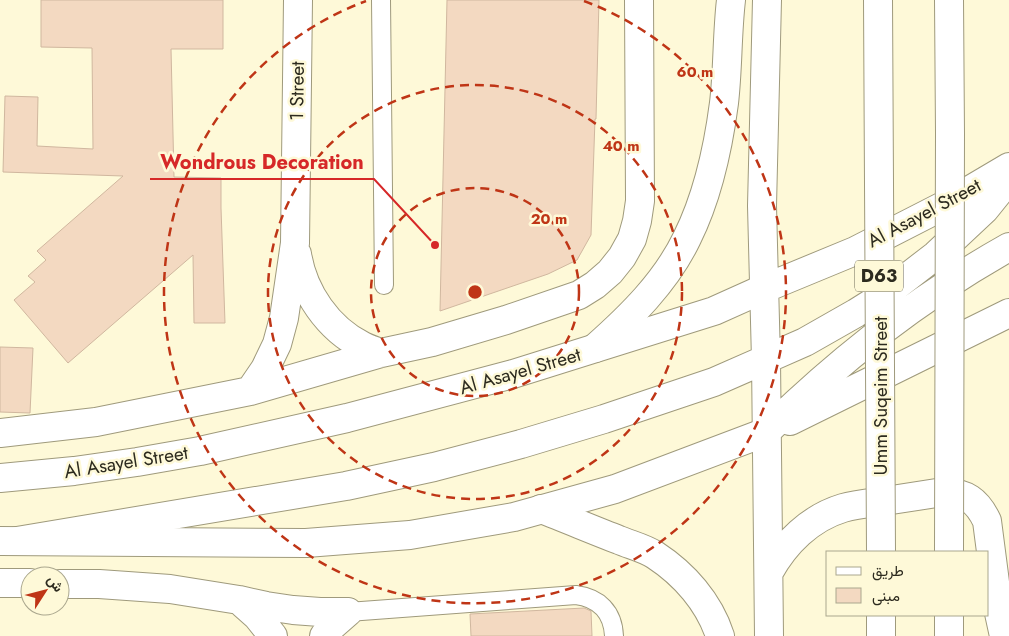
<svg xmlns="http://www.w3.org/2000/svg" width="1009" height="636" font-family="Jost,Vazirmatn,sans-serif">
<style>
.building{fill:#f3d9c1;stroke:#d0b79f}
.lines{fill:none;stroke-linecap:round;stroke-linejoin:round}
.service-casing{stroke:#9f9a7c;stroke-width:20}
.minor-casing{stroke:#9f9a7c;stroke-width:30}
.tertiary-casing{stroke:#9f9a7c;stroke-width:30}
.secondary-casing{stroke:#9f9a7c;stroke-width:30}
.primary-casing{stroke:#9f9a7c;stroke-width:30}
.service{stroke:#fff;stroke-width:18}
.minor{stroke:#fff;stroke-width:28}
.tertiary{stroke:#fff;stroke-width:28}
.secondary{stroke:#fff;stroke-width:28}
.primary{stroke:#fff;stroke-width:28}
.primary-bridge-casing{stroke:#9f9a7c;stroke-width:30;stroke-linecap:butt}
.primary-bridge{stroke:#fff;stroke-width:28}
.ring{fill:none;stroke:#bf3516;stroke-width:2.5;stroke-dasharray:9 6}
.labels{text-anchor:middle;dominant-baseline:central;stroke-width:5;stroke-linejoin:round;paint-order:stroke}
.shield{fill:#fef9d8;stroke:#6c6956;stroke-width:1}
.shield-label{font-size:18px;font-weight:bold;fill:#2d2b1f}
.street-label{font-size:19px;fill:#2d2b1f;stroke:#fef9d8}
.centre{fill:#bf3516;stroke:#fef9d8;stroke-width:2.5}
.ring-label{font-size:15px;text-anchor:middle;font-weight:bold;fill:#bf3516;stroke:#fef9d8;stroke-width:5;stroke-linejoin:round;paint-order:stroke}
.leader{fill:none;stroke:#d62828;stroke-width:2}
.callout-dot{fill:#d62828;stroke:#fef9d8;stroke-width:2}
.callout-label{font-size:20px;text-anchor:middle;font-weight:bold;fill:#d62828;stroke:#fef9d8;stroke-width:5;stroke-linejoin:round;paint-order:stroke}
</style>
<rect width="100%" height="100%" fill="#fef9d8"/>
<path class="building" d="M41 0H223V49H171L174 177 221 178V208L225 323H194L193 255 68 363 14 300 35 282 28 276 46 260 37 251 123 176 3 172 5 96 38 97 37 146 93 149 92 48 41 47Z
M447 0H599L596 119H595L591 235 577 260 548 274 440 311Z
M0 347 33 348 30 413 0 412Z
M584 608 591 611 592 636H471L470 614Z"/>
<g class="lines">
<g class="service-casing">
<path id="service" d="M381 0 384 285
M348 612 576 595C599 598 613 612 614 636"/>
</g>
<g class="minor-casing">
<path id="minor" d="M297 254C303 292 328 329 363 346 369 349 375 351 381 353
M250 391 265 369 277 344 284 318 295 243 298 0
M0 433 96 422 250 391 381 353 432 342 506 320 579 295 595 285 610 272 622 257 632 239 637 221 640 201 639 0
M0 583H30
M60 584H99L170 589 239 600 266 606 293 610 320 612H348
M239 600 257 616 273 636
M324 636 332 626 348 612"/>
</g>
<g class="tertiary-casing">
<path id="tertiary" d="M0 478 74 471 137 462 200 451 347 418 513 374 714 311 763 289
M0 541 306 543 410 535 514 517 615 489 766 432"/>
</g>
<g class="secondary-casing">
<path id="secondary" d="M767 0 762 206 766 360 769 636
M763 289 855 251 943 206 1009 167
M595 348C630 317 666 282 687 238 708 196 718 149 724 103 728 69 727 34 731 0
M790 421 1009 313
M766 432C839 360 920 297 1009 247
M541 509C567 519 593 530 619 540 631 545 644 548 655 555 684 574 709 602 720 636
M17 541 346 486 434 467 521 444 604 419 714 382 805 342 856 313 883 296 936 255 985 209 1009 179
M769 572C785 543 810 518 843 508 857 504 871 503 885 501 904 498 923 495 943 492 966 493 977 500 987 521L999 613 1004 636"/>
</g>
<g class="primary-casing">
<path id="primary" d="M881 615V636
M949 636V615"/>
</g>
<use href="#service" class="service"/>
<use href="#minor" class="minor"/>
<use href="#tertiary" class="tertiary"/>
<use href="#secondary" class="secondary"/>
<use href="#primary" class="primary"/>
<g class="primary-bridge-casing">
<path id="primary-bridge" d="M878 0 881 552
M949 552 950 133 949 0"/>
</g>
<use href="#primary-bridge" class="primary-bridge"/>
</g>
<g class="ring">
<circle cx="475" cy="292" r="104"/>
<circle cx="475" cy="292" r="207"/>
<path d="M584 1A311 311 0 1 1 366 1"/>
</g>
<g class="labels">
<rect class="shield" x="855" y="260.5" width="48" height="31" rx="4"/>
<g class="shield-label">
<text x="879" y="276">D63</text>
</g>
<g class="street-label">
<text transform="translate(297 91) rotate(-89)">1 Street</text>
<text transform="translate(924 213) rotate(-28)">Al Asayel Street</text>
<text transform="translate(520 371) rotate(-16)">Al Asayel Street</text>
<text transform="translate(880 396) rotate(-90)">Umm Suqeim Street</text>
<text transform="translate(126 462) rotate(-9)">Al Asayel Street</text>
</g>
</g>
<circle cx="475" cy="292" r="8" class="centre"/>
<g class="ring-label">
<text x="695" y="77">60 m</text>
<text x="621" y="151">40 m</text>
<text x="549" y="224">20 m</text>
</g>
<path class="leader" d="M435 245L374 179H150"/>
<circle class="callout-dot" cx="435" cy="245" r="5"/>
<g class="callout-label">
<text x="262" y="169">Wondrous Decoration</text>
</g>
<rect x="826" y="551" width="162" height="65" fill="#fef9d8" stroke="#aaa78e"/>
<rect x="836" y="567" width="25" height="8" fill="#ffffff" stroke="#aaa78e"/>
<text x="872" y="576" font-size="15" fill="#2d2b1f">طريق</text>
<rect x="836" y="588" width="25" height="15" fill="#f3d9c1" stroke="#aaa78e"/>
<text x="872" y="601" font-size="15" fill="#2d2b1f">مبنى</text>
<g transform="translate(45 591) rotate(54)"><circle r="24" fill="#fef9d8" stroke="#aaa78e"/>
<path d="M0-4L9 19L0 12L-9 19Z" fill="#bf3516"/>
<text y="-8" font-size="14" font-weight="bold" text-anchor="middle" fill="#2d2b1f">ش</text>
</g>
</svg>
